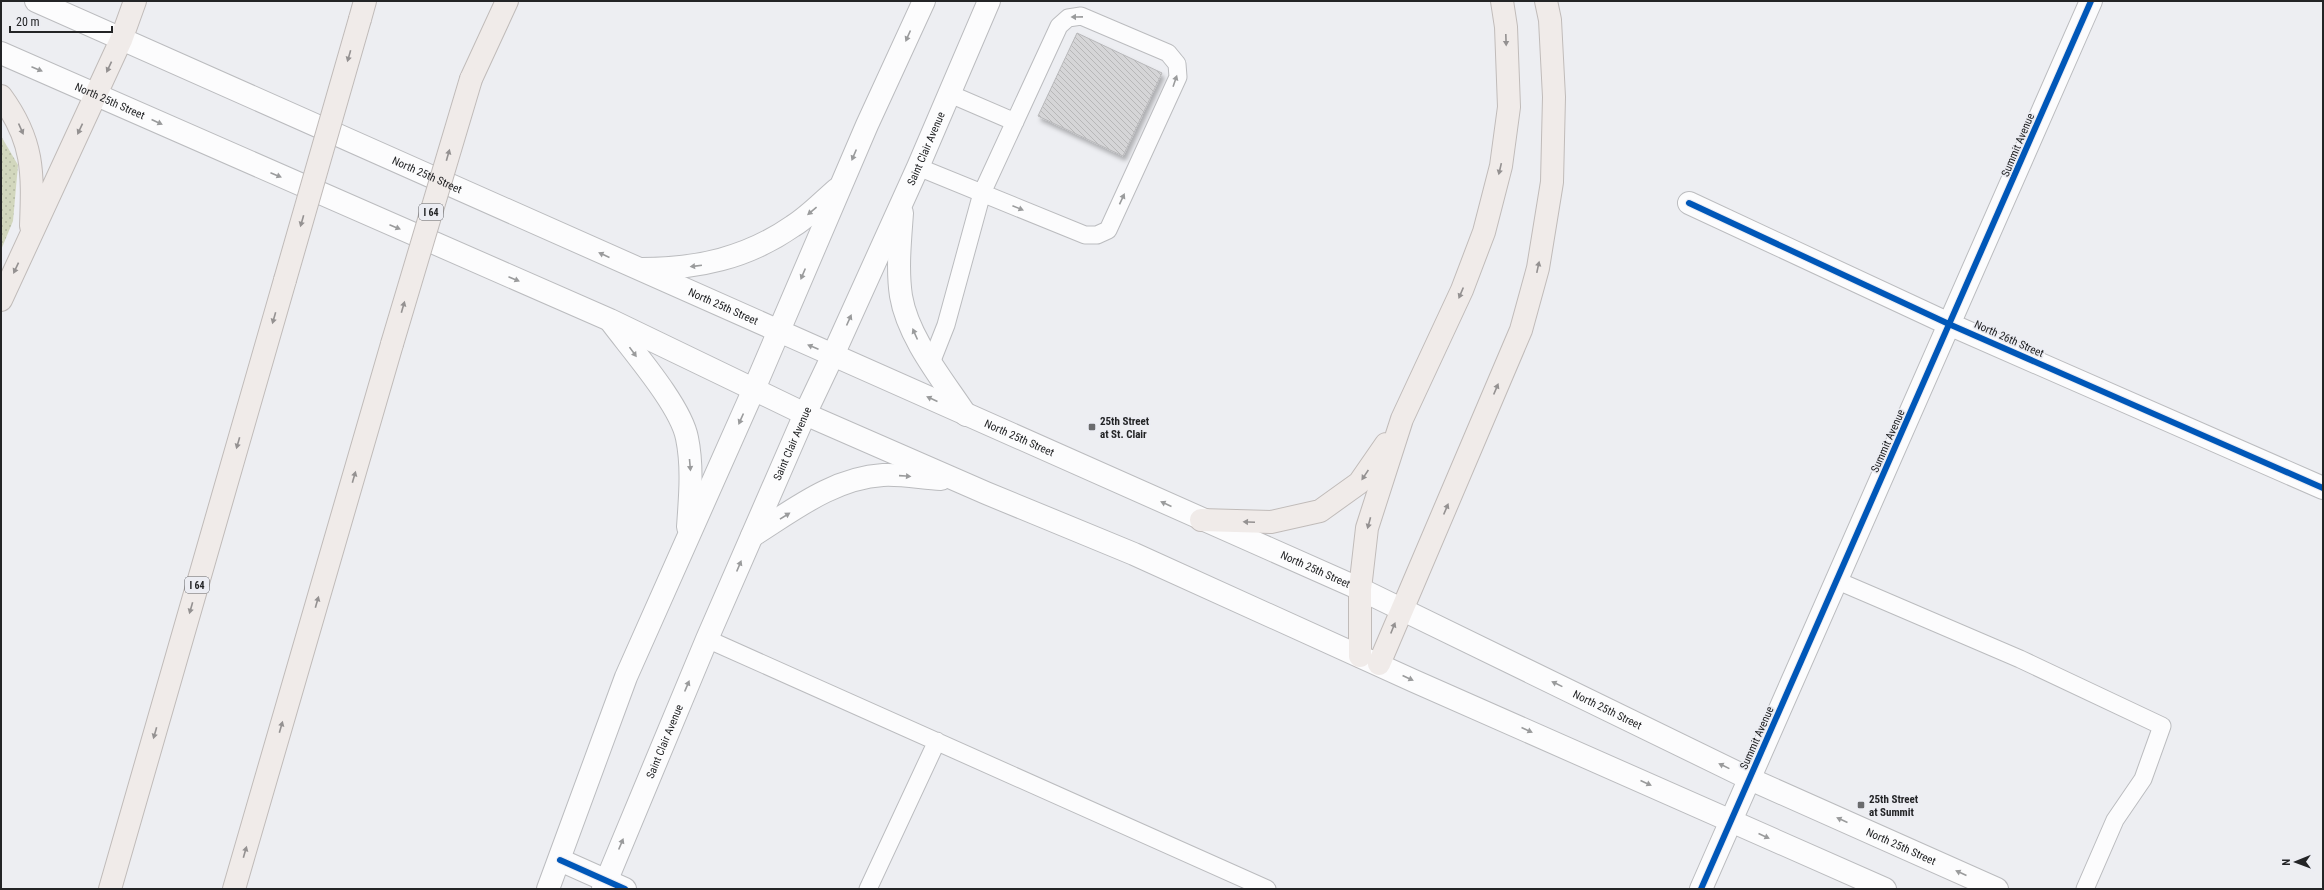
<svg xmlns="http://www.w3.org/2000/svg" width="2324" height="890" font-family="'Roboto Condensed',sans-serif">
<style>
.grass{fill:url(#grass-dots)}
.building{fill:url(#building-back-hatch);stroke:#b8b8ba;filter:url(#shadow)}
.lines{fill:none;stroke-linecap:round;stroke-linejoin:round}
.lane-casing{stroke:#bbbcbf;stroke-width:19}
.street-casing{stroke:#bbbcbf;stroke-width:24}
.secondary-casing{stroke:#bbbcbf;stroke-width:24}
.highway-casing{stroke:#c0bbb9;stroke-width:24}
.lane{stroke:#fcfcfd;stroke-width:17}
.street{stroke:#fcfcfd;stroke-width:22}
.secondary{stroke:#fcfcfd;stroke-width:22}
.highway{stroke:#f0ebe9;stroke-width:22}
.highway-bridge-casing{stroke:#c0bbb9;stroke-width:24;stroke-linecap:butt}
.highway-bridge{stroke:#f0ebe9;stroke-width:22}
.cycleway-casing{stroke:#ecedf3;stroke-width:8}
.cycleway{stroke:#0057b8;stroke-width:6}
.oneway{fill:#9a9b9c}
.oneway2{fill:#949191}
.poi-dot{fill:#6a6b6d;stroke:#ecedf3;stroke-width:1.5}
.labels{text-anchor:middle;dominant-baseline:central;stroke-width:3.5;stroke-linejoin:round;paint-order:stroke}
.shield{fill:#ecedf3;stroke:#5f6064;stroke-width:1}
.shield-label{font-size:10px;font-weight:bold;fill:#232426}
.street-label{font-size:11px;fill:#232426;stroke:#ecedf3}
.poi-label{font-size:11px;font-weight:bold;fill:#232426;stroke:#ecedf3;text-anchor:start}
</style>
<defs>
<pattern id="grass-dots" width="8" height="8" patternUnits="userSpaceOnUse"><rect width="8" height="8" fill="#d2d7bd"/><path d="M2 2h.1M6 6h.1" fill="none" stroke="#b4b8a2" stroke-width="1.8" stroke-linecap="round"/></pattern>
<pattern id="building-back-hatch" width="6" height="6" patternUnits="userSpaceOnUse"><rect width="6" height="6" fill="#d5d5d7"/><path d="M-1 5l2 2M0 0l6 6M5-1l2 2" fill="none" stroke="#b7b7b8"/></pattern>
<filter id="shadow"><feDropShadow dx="2.5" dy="4.5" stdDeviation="2" flood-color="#0004"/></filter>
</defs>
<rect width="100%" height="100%" fill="#edeef2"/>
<path class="grass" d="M1 136 18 165 13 221 1 250Z"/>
<path class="building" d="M1077 33 1162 73 1123 156 1038 116Z"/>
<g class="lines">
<g class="lane-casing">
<path id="lane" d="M950 94 1015 122
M918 167 1085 235H1097L1108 230 1178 77 1177 64 1168 53 1081 16 1068 18 1059 26 982 193 946 325 931 363
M1838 581 2020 659 2162 726 2143 779 2115 820 2085 889
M707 639 1267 889
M868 889 937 741"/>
</g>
<g class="street-casing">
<path id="street" d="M1689 203 1951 325 2323 488
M560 860 625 889
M1701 889 2091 1"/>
</g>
<g class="secondary-casing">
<g id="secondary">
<path id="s1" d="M36 1 1360 589 1750 779 1997 889"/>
<path id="s2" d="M1 53 610 320 805 414 986 493 1134 554 1414 681 1885 889"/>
<path d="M902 213C900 241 897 269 901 296 908 338 943 380 966 415"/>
<path d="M642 269C697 269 747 258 793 226 809 216 823 201 837 189"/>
<path d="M612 323C633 351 681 406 687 438 693 467 690 498 688 527"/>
<path d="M752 536C792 511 833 478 883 475 902 474 922 478 941 479"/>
<path d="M548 889 626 677 754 389 867 125 924 1"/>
<path id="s3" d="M603 889 707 639 805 414 833 355 918 167 989 1"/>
</g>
</g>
<g class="highway-casing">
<path id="highway" d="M360 19 365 1
M471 79 507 1
M1 96C34 141 33 172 31 226
M1 300 121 40 135 1
M1201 520 1271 522 1320 511 1359 483 1386 444
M1360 656V589L1367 528 1402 419 1462 290 1484 232 1501 166 1509 107 1506 27 1502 1
M1379 664 1521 330 1538 268 1552 182 1554 97 1550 20 1546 1
M110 889 285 280
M234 889 392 344"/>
</g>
<use href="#lane" class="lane"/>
<use href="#street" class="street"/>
<use href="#secondary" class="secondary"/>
<use href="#highway" class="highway"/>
<g class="highway-bridge-casing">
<path id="highway-bridge" d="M285 280 360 19
M392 344 471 79"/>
</g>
<use href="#highway-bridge" class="highway-bridge"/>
<g class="cycleway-casing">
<path id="cycleway" d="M1689 203 1951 325 2323 488
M560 860 625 889
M1701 889 2091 1"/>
</g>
<use href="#cycleway" class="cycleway"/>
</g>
<defs><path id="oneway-solid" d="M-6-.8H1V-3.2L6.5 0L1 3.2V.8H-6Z"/></defs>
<g class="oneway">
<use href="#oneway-solid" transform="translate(1077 17) rotate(179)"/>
<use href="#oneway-solid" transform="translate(908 36) rotate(114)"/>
<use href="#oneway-solid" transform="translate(37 69) rotate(23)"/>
<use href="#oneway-solid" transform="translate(1175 81) rotate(-71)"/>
<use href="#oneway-solid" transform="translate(157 122) rotate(25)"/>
<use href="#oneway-solid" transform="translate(854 155) rotate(113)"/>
<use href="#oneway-solid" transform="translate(276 175) rotate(23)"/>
<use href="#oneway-solid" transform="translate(1122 199) rotate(-65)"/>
<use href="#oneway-solid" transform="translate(1018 208) rotate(22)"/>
<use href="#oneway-solid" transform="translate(812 211) rotate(140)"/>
<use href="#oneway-solid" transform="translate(395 227) rotate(23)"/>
<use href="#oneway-solid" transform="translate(604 255) rotate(-156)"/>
<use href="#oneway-solid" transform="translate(696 266) rotate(173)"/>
<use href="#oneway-solid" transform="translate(803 274) rotate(113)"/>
<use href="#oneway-solid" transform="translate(514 279) rotate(23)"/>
<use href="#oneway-solid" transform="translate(849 320) rotate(-66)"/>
<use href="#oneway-solid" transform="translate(915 334) rotate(-114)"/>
<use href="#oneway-solid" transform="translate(813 347) rotate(-157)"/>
<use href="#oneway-solid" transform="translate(633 352) rotate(54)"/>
<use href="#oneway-solid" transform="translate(932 399) rotate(-156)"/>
<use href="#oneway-solid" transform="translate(741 419) rotate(114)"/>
<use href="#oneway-solid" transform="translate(690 465) rotate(85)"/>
<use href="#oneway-solid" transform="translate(905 476) rotate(4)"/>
<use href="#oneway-solid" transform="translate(1166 504) rotate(-156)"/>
<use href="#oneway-solid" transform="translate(785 516) rotate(-32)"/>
<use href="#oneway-solid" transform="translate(739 566) rotate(-67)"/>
<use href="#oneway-solid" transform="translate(1408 678) rotate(25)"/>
<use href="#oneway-solid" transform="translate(1557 684) rotate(-154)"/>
<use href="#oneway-solid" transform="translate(687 686) rotate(-67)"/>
<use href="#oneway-solid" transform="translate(1527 730) rotate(24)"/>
<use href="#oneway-solid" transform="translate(1724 766) rotate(-154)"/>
<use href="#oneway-solid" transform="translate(1646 783) rotate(24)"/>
<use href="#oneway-solid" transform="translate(1842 820) rotate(-156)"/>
<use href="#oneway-solid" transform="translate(1764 836) rotate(24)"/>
<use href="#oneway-solid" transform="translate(621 844) rotate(-67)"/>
<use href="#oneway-solid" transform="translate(1961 873) rotate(-156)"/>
</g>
<g class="oneway2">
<use href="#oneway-solid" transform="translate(1506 40) rotate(88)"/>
<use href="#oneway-solid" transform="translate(349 56) rotate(106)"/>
<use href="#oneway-solid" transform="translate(109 67) rotate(115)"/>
<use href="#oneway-solid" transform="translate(21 129) rotate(66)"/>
<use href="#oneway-solid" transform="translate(80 129) rotate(115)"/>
<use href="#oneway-solid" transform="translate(448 155) rotate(-74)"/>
<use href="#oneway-solid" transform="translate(1500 169) rotate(103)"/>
<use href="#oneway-solid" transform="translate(302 221) rotate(106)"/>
<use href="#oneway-solid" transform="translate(1538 267) rotate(-78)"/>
<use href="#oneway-solid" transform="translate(16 268) rotate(115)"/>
<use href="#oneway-solid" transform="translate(1461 293) rotate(113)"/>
<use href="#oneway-solid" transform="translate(403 307) rotate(-74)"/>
<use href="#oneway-solid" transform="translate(274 318) rotate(106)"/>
<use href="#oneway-solid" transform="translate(1496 389) rotate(-67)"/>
<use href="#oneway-solid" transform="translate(238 443) rotate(106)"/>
<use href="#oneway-solid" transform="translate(1365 475) rotate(124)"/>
<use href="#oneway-solid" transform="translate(354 477) rotate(-74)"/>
<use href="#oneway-solid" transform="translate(1446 509) rotate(-67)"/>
<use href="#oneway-solid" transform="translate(1249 522) rotate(-178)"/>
<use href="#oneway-solid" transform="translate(1369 523) rotate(105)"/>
<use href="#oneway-solid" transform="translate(317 602) rotate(-74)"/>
<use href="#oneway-solid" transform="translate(191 608) rotate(106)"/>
<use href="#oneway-solid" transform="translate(1393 628) rotate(-68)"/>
<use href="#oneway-solid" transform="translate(281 727) rotate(-74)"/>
<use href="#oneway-solid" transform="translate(155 733) rotate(106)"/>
<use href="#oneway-solid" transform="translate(245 852) rotate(-74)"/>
</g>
<g class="poi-dot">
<rect x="1088" y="423" width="8" height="8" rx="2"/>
<rect x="1857" y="801" width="8" height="8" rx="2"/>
</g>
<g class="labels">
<g class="shield">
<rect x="419" y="204" width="24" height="16" rx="3"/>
<rect x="185" y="577" width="24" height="16" rx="3"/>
</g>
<g class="shield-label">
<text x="431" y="212">I 64</text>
<text x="197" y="585">I 64</text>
</g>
<g class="street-label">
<text stroke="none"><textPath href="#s2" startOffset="119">North 25th Street</textPath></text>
<text transform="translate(2018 145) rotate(-67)">Summit Avenue</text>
<text stroke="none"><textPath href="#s3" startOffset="808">Saint Clair Avenue</textPath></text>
<text stroke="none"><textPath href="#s1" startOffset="428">North 25th Street</textPath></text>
<text stroke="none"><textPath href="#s1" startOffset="752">North 25th Street</textPath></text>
<text transform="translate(2009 339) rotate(24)">North 26th Street</text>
<text stroke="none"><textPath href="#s1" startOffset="1076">North 25th Street</textPath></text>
<text transform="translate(1888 441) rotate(-66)">Summit Avenue</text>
<text stroke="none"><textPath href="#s3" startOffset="484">Saint Clair Avenue</textPath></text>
<text stroke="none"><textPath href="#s1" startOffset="1400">North 25th Street</textPath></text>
<text stroke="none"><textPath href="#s1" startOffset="1724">North 25th Street</textPath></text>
<text transform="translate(1757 738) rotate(-66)">Summit Avenue</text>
<text stroke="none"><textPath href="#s3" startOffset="160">Saint Clair Avenue</textPath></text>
<text stroke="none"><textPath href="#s1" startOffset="2048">North 25th Street</textPath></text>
</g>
<g class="poi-label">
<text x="1100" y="421">25th Street<tspan x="1100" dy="13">at St. Clair</tspan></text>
<text x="1869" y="799">25th Street<tspan x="1869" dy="13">at Summit</tspan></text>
</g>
</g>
<rect width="2324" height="890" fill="none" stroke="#232426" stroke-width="4"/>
<g transform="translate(2296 862) rotate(269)" stroke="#ecedf3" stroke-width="3" paint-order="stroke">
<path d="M0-3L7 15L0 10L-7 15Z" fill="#232426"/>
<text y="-6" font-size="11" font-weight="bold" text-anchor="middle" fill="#232426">N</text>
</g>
<path d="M10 26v6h102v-6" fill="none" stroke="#232426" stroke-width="2"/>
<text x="16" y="26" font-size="12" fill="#232426" stroke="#ecedf3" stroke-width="3" paint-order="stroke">20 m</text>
</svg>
